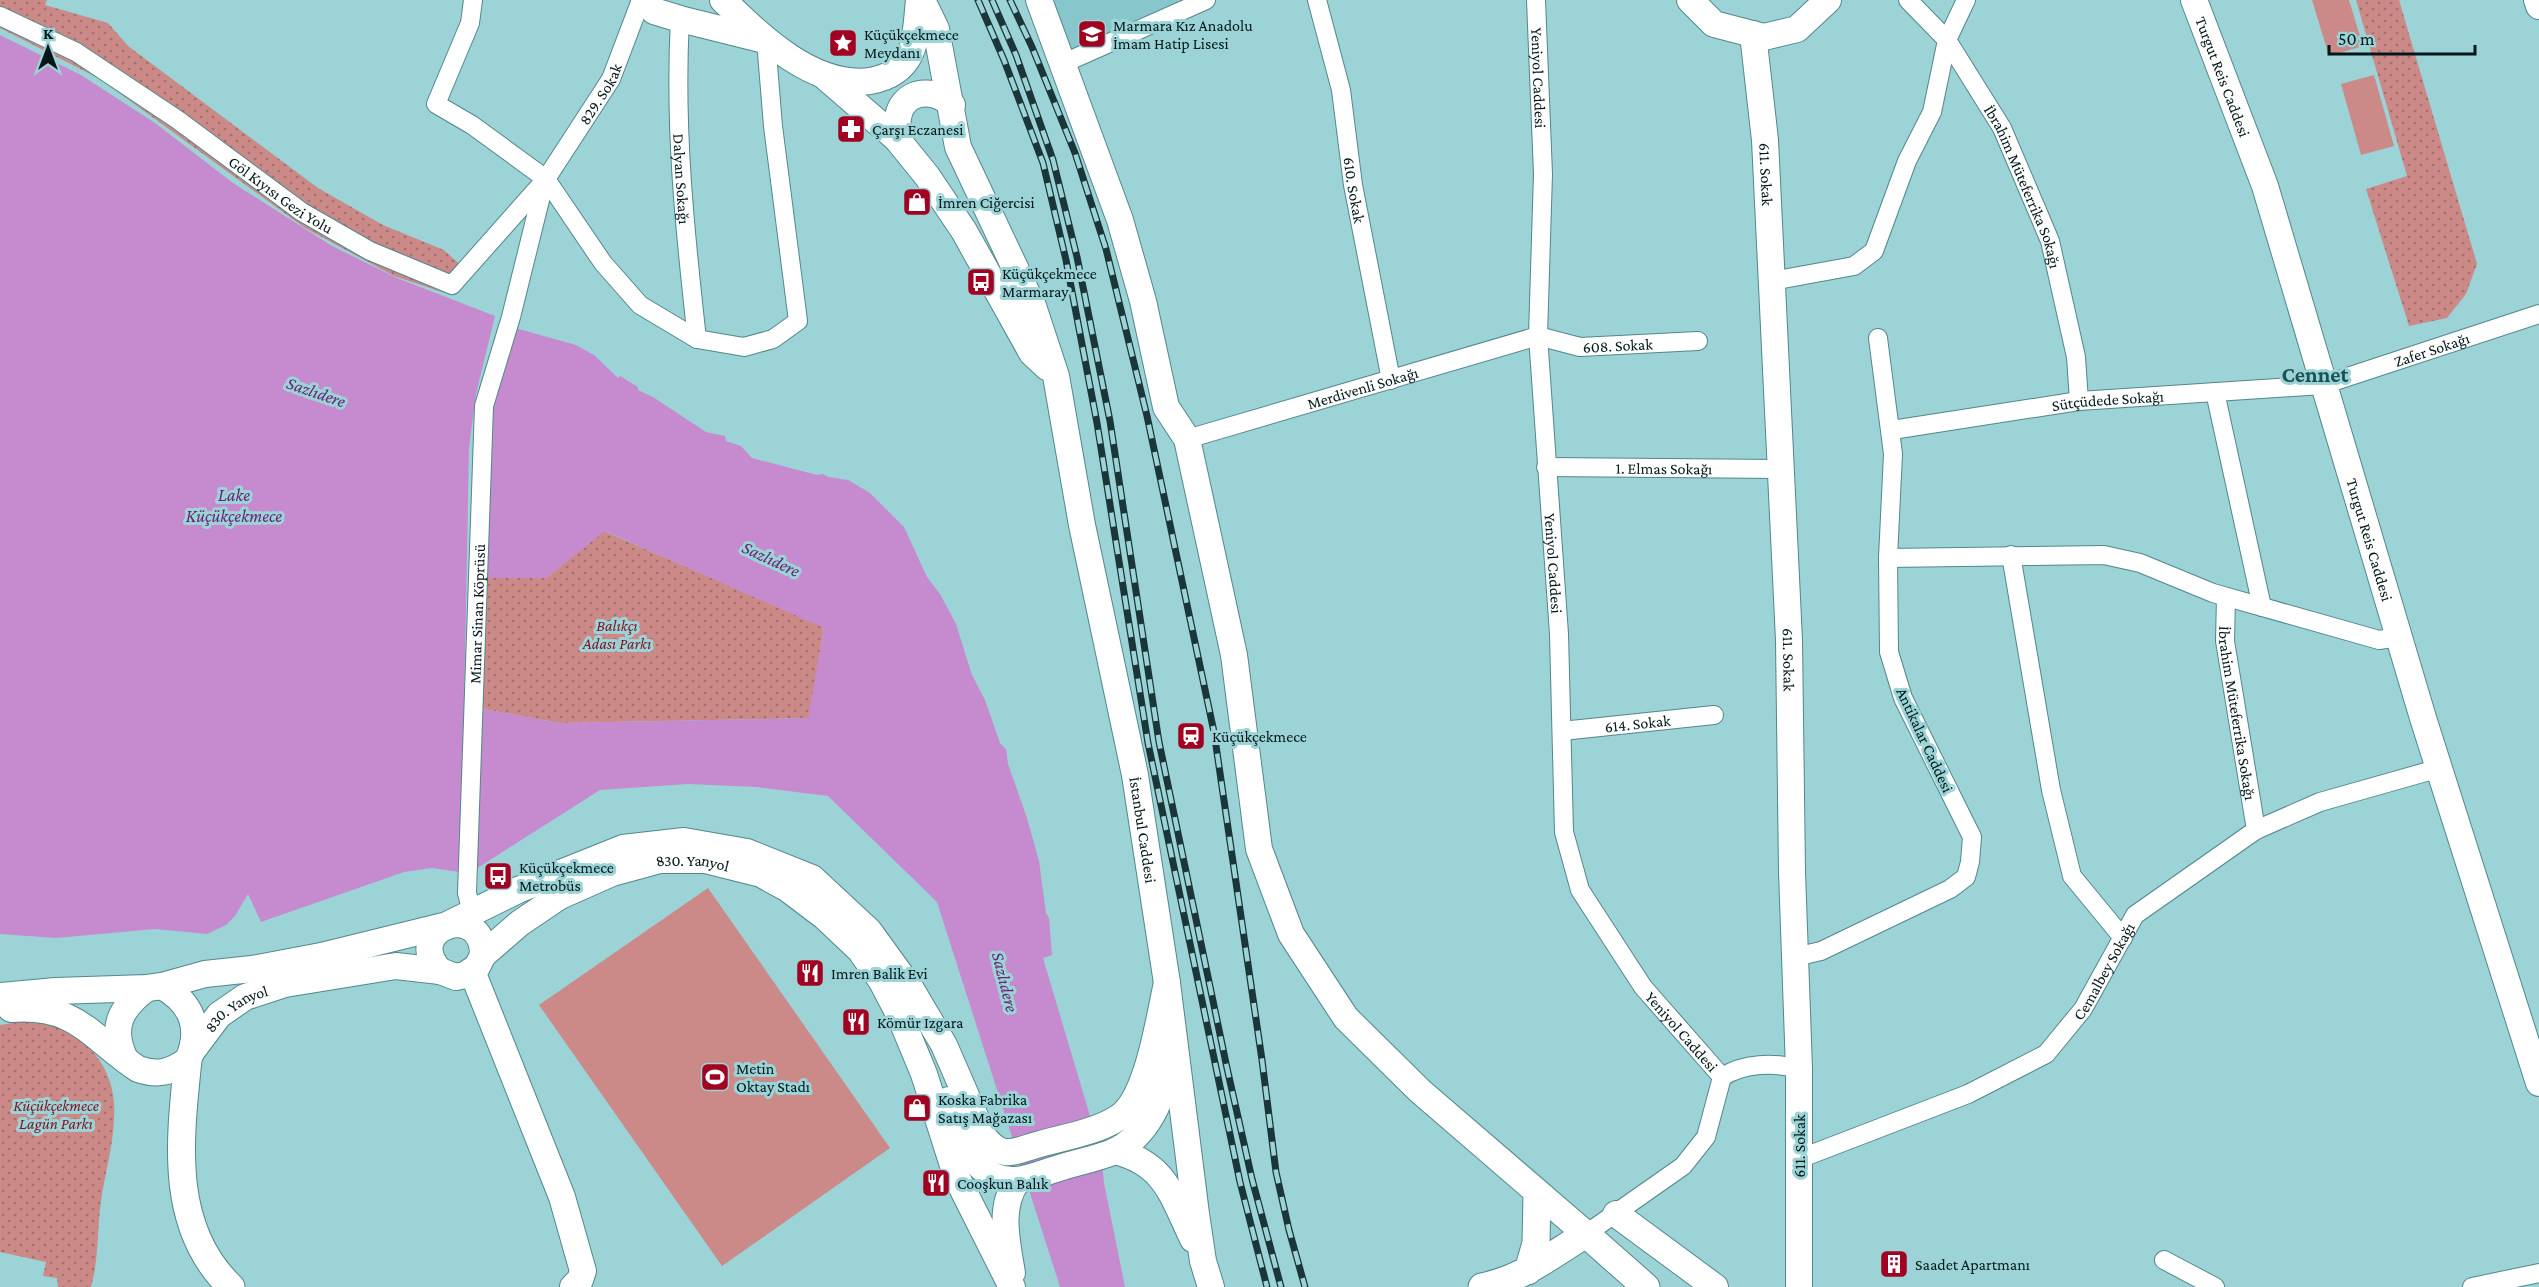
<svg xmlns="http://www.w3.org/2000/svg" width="2539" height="1287" font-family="'Crimson Pro',serif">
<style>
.built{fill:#87c7cc}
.green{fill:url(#green-dots)}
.pitch{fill:#cb8a88}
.water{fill:#c68bcf}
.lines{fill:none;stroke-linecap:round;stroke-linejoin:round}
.street-casing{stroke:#52878b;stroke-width:20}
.secondary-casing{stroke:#52878b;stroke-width:28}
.primary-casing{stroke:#52878b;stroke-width:29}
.street{stroke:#fff;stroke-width:18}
.secondary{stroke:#fff;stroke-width:26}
.primary{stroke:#fff;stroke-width:27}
.rail-casing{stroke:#1b3638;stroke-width:7}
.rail{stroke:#9cd3d7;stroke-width:4.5;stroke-dasharray:14;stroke-linecap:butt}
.labels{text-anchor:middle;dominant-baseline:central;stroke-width:6;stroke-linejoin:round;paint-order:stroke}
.poi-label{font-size:16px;fill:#021719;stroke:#9cd3d7;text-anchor:start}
.street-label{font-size:16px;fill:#021719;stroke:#9cd3d7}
.park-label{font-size:16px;font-style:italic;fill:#84111f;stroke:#9cd3d7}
.water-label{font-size:18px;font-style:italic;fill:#6a2275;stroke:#9cd3d7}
.district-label{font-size:22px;font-weight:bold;fill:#195155;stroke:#9cd3d7}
</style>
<defs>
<pattern id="green-dots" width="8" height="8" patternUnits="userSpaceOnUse" patternTransform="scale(1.5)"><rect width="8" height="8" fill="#cb8a88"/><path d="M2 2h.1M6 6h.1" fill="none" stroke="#a3706e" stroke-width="1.8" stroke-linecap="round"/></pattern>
</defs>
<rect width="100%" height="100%" fill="#9cd3d7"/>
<path class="built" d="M1044 0H1200L1068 58Z"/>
<path class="green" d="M0 0H47L45 5 108 23 128 46 318 188 383 225 444 250 466 270 445 293 394 276 305 228 100 79 0 28Z
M2356 0H2399L2477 264 2466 294 2447 318 2409 326 2366 189 2407 176Z
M604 531 824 627 809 718 559 723 478 708V578H546Z
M19 1022C27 1022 38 1021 46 1023 91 1035 118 1074 114 1119 113 1147 105 1173 101 1201 97 1229 99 1259 91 1287H58L57 1278 43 1276 46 1262 0 1252V1025Z"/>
<path class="pitch" d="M2312 0H2349L2363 46 2329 56Z
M2374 75 2394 146 2361 155 2341 84Z
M708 888 890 1148 722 1266 539 1005Z"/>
<path class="water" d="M0 35 81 75 155 123 233 183 332 246 397 278 495 316 476 394 469 448 463 761 459 872 432 868 404 872 261 922 248 894 235 916 226 925 207 934 155 929 56 938 0 934Z
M508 326 576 345 594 355 618 378 620 376 638 387V390L653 397 706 432 725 436 726 441 741 446 752 458 817 475 823 474 828 477 848 480 870 493 904 527 927 577 940 594 956 624 972 675 985 700 1000 743 1006 749 1008 764 1027 818 1039 861 1046 913 1049 918 1052 955 1043 958 1101 1153 1104 1183 1125 1287H1060L937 902 828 796 757 787 688 784 600 790 468 874 478 708 559 723 808 718 824 628 605 531 546 578H478L484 406Z"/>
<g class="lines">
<g class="street-casing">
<g id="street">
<path d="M473 0 470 23 436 104 472 125 546 179 603 263 640 305 697 339 744 347 773 339 798 321 773 126 766 41"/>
<path id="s1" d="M1317 0 1341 90 1353 185 1391 380"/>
<path id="s2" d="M1536 0 1543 174 1538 336 1559 634 1564 832 1580 890 1643 987 1722 1077"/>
<path id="s3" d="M1908 0 1947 40 2002 128 2050 241 2076 357 2079 401"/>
<path id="s4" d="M0 16 76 52 178 120 302 212 370 251 452 285 546 179 611 79 641 0"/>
<path id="s5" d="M680 19C674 127 685 232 697 339"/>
<path d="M1064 63 1206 0"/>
<path d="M1772 281 1854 266 1874 251 1907 161 1932 112 1947 40 1966 0"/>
<path d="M2215 392 2262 607"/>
<path id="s6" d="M1892 430 2079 401 2323 385 2539 314"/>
<path id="s7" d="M1187 439 1538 336 1580 347 1698 341"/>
<path id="s8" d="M1546 467 1782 469"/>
<path d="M2011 555 2051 790 2072 876 2123 938"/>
<path d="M1888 558 2104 555 2140 563 2213 593 2379 640 2399 637"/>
<path id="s9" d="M2226 597 2225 641 2256 830"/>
<path id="s10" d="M1562 731 1714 715"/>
<path id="s11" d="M472 913 467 893 484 406 511 317 544 184"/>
<path d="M1795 957 1821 951 1950 889 1966 877 1970 862 1972 837 1903 698 1889 652 1888 558 1893 454 1878 338"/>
<path id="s12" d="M1799 1159 1968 1094 2046 1054 2083 1009 2135 915 2256 830 2320 802 2440 768"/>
<path d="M1586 1234 1683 1166 1706 1137 1722 1077C1744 1063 1774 1062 1799 1069"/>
<path d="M2164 1260 2215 1287"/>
<path d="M2472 1287 2539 1273"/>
</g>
</g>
<g class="secondary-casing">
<g id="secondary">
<path d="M644 0 654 11 680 19 764 40"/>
<path d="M723 0C761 37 813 88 870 81 887 78 902 70 910 54 917 38 917 17 919 0"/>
<path id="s13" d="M922 0 936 29 958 147 1033 306 1056 376 1082 525 1135 775 1167 983 1196 1214 1203 1261 1211 1287"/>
<path d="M1039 0 1120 220 1143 301 1166 407 1187 439 1234 655 1259 849 1291 934 1346 1018 1420 1091 1586 1234"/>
<path d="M1690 0 1714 24 1764 37 1797 29 1828 0"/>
<path id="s14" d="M2194 0 2265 186 2423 718 2539 1083"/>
<path d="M2537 0 2539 6"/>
<path id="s15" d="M1753 34 1765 140 1789 640 1792 872 1799 1069V1287"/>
<path d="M823 75 897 139 927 176 964 231 1032 353 1047 367"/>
<path d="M897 139C897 129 896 116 902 106 914 88 938 91 952 105"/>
<path d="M440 971C401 929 483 899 483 955"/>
<path d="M472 971 562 1197 583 1271 580 1280 573 1287"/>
<path d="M0 996 56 991 147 988 162 986 205 974 252 969 321 956 447 925 518 890 623 848 684 841 747 852 812 878 869 931 911 989 944 1045 984 1137C1002 1161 1015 1151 1040 1144 1065 1137 1096 1132 1118 1118 1148 1100 1159 1017 1167 983"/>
<path d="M11 1009C77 1004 90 1037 138 1069 158 1076 172 1072 188 1060 202 1028 192 1003 162 986"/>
<path id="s16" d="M192 1051 219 1015 245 997 285 984 396 966 440 971 456 977 465 975 477 967 483 955 520 923 560 896 612 873 660 860H705L761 874 788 889 825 917 860 950 881 980 900 1016 924 1074 957 1178 1012 1287"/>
<path d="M125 1059C110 1028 120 1008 147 988"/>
<path d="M949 1100C957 1125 968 1165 994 1176 1015 1186 1036 1175 1056 1169 1074 1163 1095 1159 1113 1152 1147 1137 1168 1093 1167 1058"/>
<path d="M1115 1151C1166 1164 1172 1196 1193 1239"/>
<path d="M1616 1214 1715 1287"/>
<path d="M1012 1273C1007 1242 998 1208 1017 1181"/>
</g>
</g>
<g class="primary-casing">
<path id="primary" d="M188 1060C180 1138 168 1227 231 1287
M1528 1271 1536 1243 1537 1194
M1482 1287C1524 1278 1550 1256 1586 1234L1646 1287"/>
</g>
<use href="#street" class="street"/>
<use href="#secondary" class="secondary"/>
<use href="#primary" class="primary"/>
<g class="rail-casing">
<path id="rail" d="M978 0 1004 60 1043 163 1066 260 1097 423 1148 743 1240 1182 1267 1287
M992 0 1016 55 1053 160 1077 257 1110 421 1159 742 1227 1068 1252 1179 1281 1287
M1010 0 1032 47 1075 153 1106 249 1147 416 1214 732 1262 1060 1276 1172 1289 1230 1305 1287"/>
</g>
<use href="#rail" class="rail"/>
</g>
<defs>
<g id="school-square" transform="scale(1.5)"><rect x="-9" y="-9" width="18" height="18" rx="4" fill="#a20222" stroke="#9cd3d7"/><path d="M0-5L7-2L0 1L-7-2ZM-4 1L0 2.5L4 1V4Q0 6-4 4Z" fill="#fff"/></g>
<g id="sight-square" transform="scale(1.5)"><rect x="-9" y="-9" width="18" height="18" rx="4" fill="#a20222" stroke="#9cd3d7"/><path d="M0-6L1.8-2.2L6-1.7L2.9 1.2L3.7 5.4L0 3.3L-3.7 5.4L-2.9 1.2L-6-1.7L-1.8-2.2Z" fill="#fff"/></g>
<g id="pharmacy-square" transform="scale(1.5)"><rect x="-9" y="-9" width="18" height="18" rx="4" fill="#a20222" stroke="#9cd3d7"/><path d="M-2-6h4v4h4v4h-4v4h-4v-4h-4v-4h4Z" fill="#fff"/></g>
<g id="shop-square" transform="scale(1.5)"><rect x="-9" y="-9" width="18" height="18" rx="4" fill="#a20222" stroke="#9cd3d7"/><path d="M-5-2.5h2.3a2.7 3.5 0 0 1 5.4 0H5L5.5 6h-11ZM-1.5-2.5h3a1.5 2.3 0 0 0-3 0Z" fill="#fff"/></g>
<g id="bus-square" transform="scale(1.5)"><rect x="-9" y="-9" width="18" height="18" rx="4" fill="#a20222" stroke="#9cd3d7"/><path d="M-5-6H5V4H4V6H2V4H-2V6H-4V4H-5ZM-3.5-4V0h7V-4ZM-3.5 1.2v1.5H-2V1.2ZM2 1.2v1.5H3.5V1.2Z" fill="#fff"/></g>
<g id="station-square" transform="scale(1.5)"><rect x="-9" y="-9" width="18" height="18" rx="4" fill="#a20222" stroke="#9cd3d7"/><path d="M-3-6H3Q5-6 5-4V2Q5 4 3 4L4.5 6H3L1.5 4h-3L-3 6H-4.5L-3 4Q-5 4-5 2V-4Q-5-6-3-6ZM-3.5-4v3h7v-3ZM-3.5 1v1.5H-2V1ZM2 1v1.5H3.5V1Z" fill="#fff"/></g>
<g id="restaurant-square" transform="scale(1.5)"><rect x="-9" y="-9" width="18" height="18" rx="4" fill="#a20222" stroke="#9cd3d7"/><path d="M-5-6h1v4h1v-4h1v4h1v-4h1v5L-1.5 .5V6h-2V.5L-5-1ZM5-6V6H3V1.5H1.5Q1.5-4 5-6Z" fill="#fff"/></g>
<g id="stadium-square" transform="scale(1.5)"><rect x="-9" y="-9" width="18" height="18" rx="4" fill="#a20222" stroke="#9cd3d7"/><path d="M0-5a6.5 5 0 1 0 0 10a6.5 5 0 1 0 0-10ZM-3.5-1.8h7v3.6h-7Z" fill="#fff"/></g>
<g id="building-square" transform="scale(1.5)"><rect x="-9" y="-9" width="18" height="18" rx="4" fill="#a20222" stroke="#9cd3d7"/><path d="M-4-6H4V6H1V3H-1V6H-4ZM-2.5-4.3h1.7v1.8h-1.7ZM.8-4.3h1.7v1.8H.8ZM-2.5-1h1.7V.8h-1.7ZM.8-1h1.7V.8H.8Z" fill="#fff"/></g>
</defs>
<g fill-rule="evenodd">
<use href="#school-square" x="1092" y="34"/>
<use href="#sight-square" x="843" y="43"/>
<use href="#pharmacy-square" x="851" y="129"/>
<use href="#shop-square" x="917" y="202"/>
<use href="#bus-square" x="981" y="282"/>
<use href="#station-square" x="1191" y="736"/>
<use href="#bus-square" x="498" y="876"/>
<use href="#restaurant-square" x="810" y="973"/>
<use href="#restaurant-square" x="856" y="1022"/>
<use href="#stadium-square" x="715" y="1077"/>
<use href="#shop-square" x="917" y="1108"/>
<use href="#restaurant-square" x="936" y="1183"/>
<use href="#building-square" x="1894" y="1264"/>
</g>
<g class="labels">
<g class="poi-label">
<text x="1113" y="25">Marmara Kız Anadolu<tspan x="1113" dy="18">İmam Hatip Lisesi</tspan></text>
<text x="864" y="34">Küçükçekmece<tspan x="864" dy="18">Meydanı</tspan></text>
<text x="872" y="129">Çarşı Eczanesi</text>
<text x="938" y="202">İmren Ciğercisi</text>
<text x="1002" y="273">Küçükçekmece<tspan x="1002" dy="18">Marmaray</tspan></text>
<text x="1212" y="736">Küçükçekmece</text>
<text x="519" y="867">Küçükçekmece<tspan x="519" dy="18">Metrobüs</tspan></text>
<text x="831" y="973">Imren Balik Evi</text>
<text x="877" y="1022">Kömür Izgara</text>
<text x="736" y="1068">Metin<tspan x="736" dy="18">Oktay Stadı</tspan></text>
<text x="938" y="1099">Koska Fabrika<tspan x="938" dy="18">Satış Mağazası</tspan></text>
<text x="957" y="1183">Cooşkun Balık</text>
<text x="1915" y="1264">Saadet Apartmanı</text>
</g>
<g class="street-label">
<text stroke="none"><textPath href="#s14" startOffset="82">Turgut Reis Caddesi</textPath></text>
<text stroke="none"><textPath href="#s2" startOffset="78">Yeniyol Caddesi</textPath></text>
<text stroke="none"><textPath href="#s4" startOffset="771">829. Sokak</textPath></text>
<text stroke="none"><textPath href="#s15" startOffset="141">611. Sokak</textPath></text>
<text stroke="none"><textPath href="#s5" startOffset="160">Dalyan Sokağı</textPath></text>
<text stroke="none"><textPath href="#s3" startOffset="222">İbrahim Müteferrika Sokağı</textPath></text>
<text stroke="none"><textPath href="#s1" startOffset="194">610. Sokak</textPath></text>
<text stroke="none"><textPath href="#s4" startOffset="334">Göl Kıyısı Gezi Yolu</textPath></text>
<text stroke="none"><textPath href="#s7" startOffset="447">608. Sokak</textPath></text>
<text stroke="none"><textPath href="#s6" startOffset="548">Zafer Sokağı</textPath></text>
<text stroke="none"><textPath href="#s7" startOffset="183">Merdivenli Sokağı</textPath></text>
<text stroke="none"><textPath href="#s6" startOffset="218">Sütçüdede Sokağı</textPath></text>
<text stroke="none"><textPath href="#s8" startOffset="118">1. Elmas Sokağı</textPath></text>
<text stroke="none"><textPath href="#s14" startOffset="568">Turgut Reis Caddesi</textPath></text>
<text stroke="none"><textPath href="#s2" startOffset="564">Yeniyol Caddesi</textPath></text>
<text stroke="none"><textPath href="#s11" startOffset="300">Mimar Sinan Köprüsü</textPath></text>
<text stroke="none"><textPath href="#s15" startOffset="627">611. Sokak</textPath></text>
<text stroke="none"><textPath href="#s9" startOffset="117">İbrahim Müteferrika Sokağı</textPath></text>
<text stroke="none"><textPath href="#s10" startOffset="76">614. Sokak</textPath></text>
<text transform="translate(1925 740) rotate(65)">Antikalar Caddesi</text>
<text stroke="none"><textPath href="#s13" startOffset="864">İstanbul Caddesi</textPath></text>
<text stroke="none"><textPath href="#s16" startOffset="566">830. Yanyol</textPath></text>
<text stroke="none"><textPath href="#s12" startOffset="370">Cemalbey Sokağı</textPath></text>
<text stroke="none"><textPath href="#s16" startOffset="63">830. Yanyol</textPath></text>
<text stroke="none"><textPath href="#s2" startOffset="1068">Yeniyol Caddesi</textPath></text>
<text transform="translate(1799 1146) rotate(-90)">611. Sokak</text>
</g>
<g class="park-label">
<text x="617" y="625">Balıkçı<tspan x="617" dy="18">Adası Parkı</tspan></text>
<text x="56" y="1105">Küçükçekmece<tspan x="56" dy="18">Lagün Parkı</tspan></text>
</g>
<g class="water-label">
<text transform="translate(316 392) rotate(19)">Sazlıdere</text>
<text x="234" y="495">Lake<tspan x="234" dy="21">Küçükçekmece</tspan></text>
<text transform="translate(771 559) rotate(25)">Sazlıdere</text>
<text transform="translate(1005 982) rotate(76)">Sazlıdere</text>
</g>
<g class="district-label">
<text x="2315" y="374">Cennet</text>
</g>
</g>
<g transform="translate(48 48)" stroke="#9cd3d7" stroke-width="4.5" paint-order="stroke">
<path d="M0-4.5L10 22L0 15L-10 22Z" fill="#021719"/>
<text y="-9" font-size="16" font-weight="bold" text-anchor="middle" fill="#021719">K</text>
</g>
<path d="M2329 45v9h146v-9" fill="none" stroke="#021719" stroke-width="3"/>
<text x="2338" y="45" font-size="18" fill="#021719" stroke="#9cd3d7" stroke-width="4.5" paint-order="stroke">50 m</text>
</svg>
